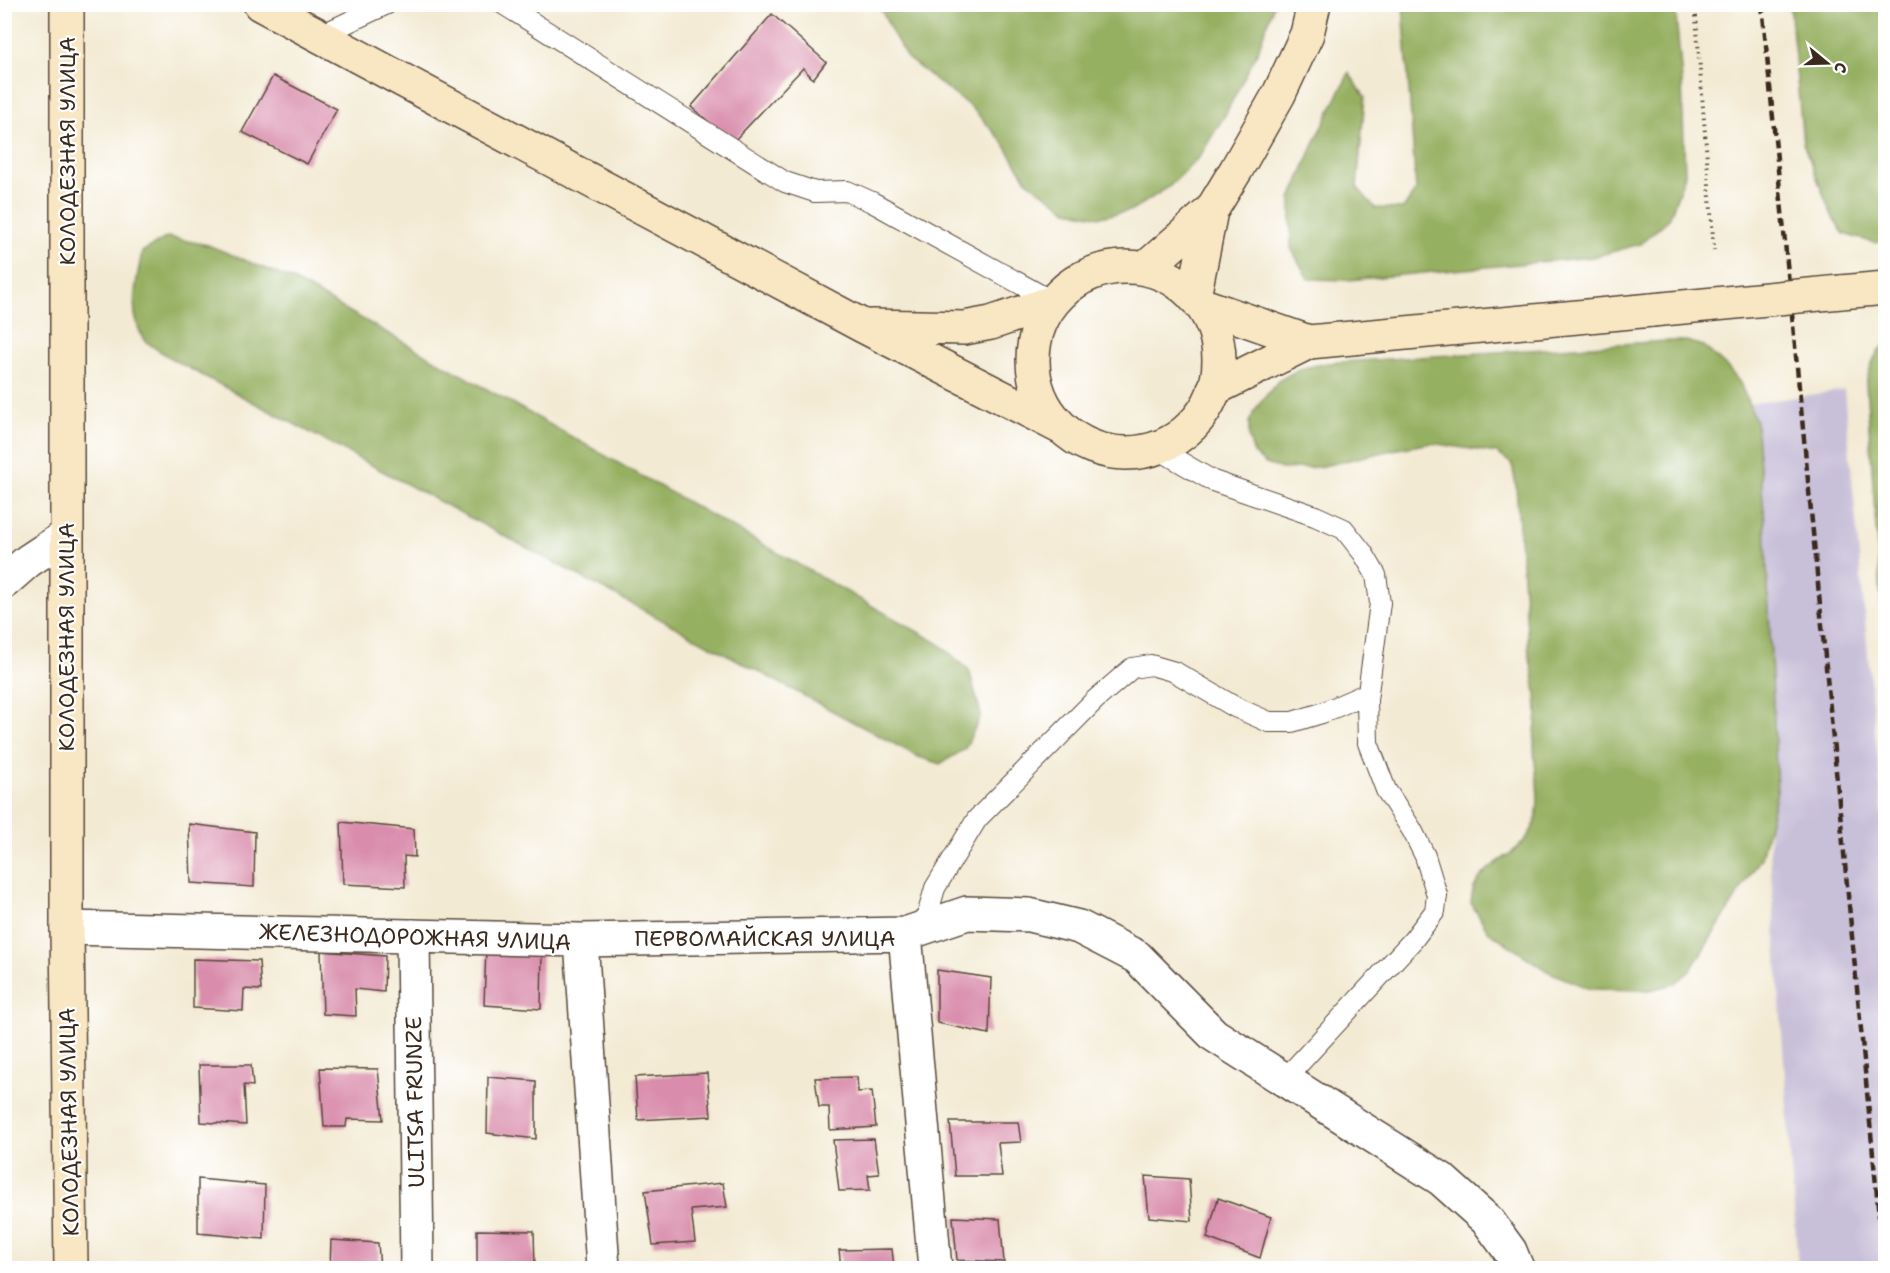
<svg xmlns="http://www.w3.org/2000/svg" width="1890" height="1273" font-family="'Shantell Sans',sans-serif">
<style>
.industrial{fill:#c8bfd8}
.forest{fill:#96b062;stroke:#686d40;stroke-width:1.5}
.building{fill:#d98cab}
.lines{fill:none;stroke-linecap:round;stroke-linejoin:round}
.lane-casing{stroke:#574739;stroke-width:22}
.street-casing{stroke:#574739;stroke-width:36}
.secondary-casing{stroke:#574739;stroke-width:36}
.path{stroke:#574739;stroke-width:4;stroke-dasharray:1.5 4.5;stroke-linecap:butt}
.lane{stroke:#fff;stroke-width:20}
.street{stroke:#fff;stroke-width:33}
.secondary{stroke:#f9e7c3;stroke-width:33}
.rail{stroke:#3b2a1e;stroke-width:4.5;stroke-dasharray:9 4.5;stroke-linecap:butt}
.secondary-bridge-casing{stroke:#574739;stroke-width:36;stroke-linecap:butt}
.secondary-bridge{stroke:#f9e7c3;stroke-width:33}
.labels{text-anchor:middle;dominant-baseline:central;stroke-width:4.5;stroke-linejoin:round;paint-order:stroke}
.street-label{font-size:22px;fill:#3b2a1e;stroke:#fff}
</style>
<rect width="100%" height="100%" fill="#fff"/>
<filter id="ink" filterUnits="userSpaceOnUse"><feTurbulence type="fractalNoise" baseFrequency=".0167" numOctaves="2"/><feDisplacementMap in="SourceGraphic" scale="12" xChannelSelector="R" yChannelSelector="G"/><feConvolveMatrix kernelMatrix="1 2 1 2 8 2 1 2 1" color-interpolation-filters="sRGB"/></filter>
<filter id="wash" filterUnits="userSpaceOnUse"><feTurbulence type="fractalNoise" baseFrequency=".008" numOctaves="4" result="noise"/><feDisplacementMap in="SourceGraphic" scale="24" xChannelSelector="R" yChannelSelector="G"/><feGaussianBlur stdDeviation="1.35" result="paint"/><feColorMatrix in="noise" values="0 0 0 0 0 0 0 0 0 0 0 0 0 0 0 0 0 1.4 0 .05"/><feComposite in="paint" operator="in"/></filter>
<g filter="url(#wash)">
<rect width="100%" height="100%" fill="#f3ead3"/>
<path class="industrial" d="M1844 390 1885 841V1268H1798L1771 871 1748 404Z"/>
<path class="forest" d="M884 5V4L1274 5 1257 53 1225 115 1200 156 1170 186 1133 210 1100 217 1068 210 1028 182 1002 141 972 108 907 58 892 32 881 9Z
M1403 5H1675L1682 81 1685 175 1669 219 1640 244 1593 257 1348 280 1308 279 1291 248V199L1316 139 1349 73 1365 97 1357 187 1375 208 1403 209 1416 190Z
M1790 5H1885V241L1875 243 1844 234 1832 216 1803 143Z
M167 237 208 245 293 280 938 643 969 670 981 715 965 749 940 764 919 757 172 359C164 353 151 347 145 340 126 315 137 280 142 252Z
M1667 341H1686L1703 346 1728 368 1740 383 1756 422 1765 522 1777 791 1761 858 1690 971 1674 984 1650 990 1590 989 1547 971 1488 931 1471 903C1472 898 1472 891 1475 886 1486 863 1514 857 1528 836 1546 811 1534 774 1534 746 1534 735 1536 725 1537 714 1537 694 1534 675 1529 655L1516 486 1512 464 1497 453 1431 443 1392 450 1319 467 1282 469 1266 464 1254 454 1249 438V422L1257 407 1278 381 1299 369 1328 363Z
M1885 345V657L1866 383C1870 370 1873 353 1885 345Z"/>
<g id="blocks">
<path class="building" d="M772 14 826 62 813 79 803 68 733 142 691 107Z
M273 76 337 109 307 164 242 132Z
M341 822 414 829 415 857 404 856 405 887 343 884Z
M189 824 255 832 254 887 191 883Z
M486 948 542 950 541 1009 484 1005Z
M321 951 385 956 384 992 355 989 356 1016 323 1014Z
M193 959 259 961 261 990 244 989 243 1011 193 1008Z
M937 970 991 978 989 1034 937 1023Z
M199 1065H251L253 1086 244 1085 246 1125 201 1122Z
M320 1068 378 1069 383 1120 347 1119 346 1127H324Z
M707 1073 711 1116 638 1120 635 1077Z
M488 1077 536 1081V1139L487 1133Z
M857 1077 858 1092 872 1091 876 1127 830 1130 829 1107H819L815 1078Z
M950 1122H1018L1021 1142 998 1143 1002 1176H955Z
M874 1139 879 1174 868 1175 870 1190 839 1191 833 1140Z
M1145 1176 1189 1179 1192 1221 1149 1217Z
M198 1179 265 1185 264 1239 198 1233Z
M723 1183 727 1207 691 1210 695 1242 653 1245 645 1191Z
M1218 1198 1271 1217 1260 1258 1207 1238Z
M953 1217 1000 1219 1004 1262 957 1260Z
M477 1230 534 1231 535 1268H477Z
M331 1240 378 1243 380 1268H330Z
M892 1249 894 1268H841L839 1250Z"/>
</g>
</g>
<g filter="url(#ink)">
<use href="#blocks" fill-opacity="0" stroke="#574739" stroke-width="1.5"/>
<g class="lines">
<g class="lane-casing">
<path id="lane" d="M503 4 785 182 815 192 847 191 872 202 1053 302
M319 36 387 4
M1158 449 1213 481 1315 516 1344 529 1363 553 1376 575 1380 603 1367 700 1368 743 1386 790 1412 830 1425 856 1437 895 1435 911 1413 940 1284 1080
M924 927 935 888 977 819 1095 700 1132 668 1151 665 1175 672 1235 707 1269 722H1292L1322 713 1368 693"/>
</g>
<g class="street-casing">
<path id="street" d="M4 582 28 561 66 536
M67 928 581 940 603 1268
M905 934 967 913 1029 915 1079 927 1137 957 1214 1035 1441 1179 1488 1221 1510 1251 1517 1268
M413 936 417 1268
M581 940 905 934 935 1268"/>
</g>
<g class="secondary-casing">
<path id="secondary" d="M67 4V928L71 1268
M260 4 863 326 1062 428
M1033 360a93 93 0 1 1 186 0a93 93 0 1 1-186 0Z
M1146 268 1211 211 1236 170 1279 94 1307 34 1314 4
M1841 292 1886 288
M1194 297 1211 211
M1203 305 1309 342
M871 326 964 328 991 323 1053 302
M1214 389 1309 342 1652 310"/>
</g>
<path class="path" d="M1695 4 1714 250"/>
<use href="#lane" class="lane"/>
<use href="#street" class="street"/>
<use href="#secondary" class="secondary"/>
<path class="rail" d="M1762 4 1884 1268"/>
<g class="secondary-bridge-casing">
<path id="secondary-bridge" d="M1652 310 1841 292"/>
</g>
<use href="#secondary-bridge" class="secondary-bridge"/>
</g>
</g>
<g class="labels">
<g class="street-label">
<text transform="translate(67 151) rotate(-90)">КОЛОДЕЗНАЯ УЛИЦА</text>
<text transform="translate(66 637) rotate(-90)">КОЛОДЕЗНАЯ УЛИЦА</text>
<text transform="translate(415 937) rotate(2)">ЖЕЛЕЗНОДОРОЖНАЯ УЛИЦА</text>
<text x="765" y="938">ПЕРВОМАЙСКАЯ УЛИЦА</text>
<text transform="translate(415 1102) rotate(-91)">ULITSA FRUNZE</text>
<text transform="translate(69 1122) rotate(-91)">КОЛОДЕЗНАЯ УЛИЦА</text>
</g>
</g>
<rect width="1890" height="1273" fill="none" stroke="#fff" stroke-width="24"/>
<g transform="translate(1827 63) rotate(109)" stroke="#ffffff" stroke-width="4.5" paint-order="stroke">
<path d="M0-4.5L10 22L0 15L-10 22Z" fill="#3b2a1e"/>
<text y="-9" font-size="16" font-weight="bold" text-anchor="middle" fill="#3b2a1e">С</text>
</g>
</svg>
